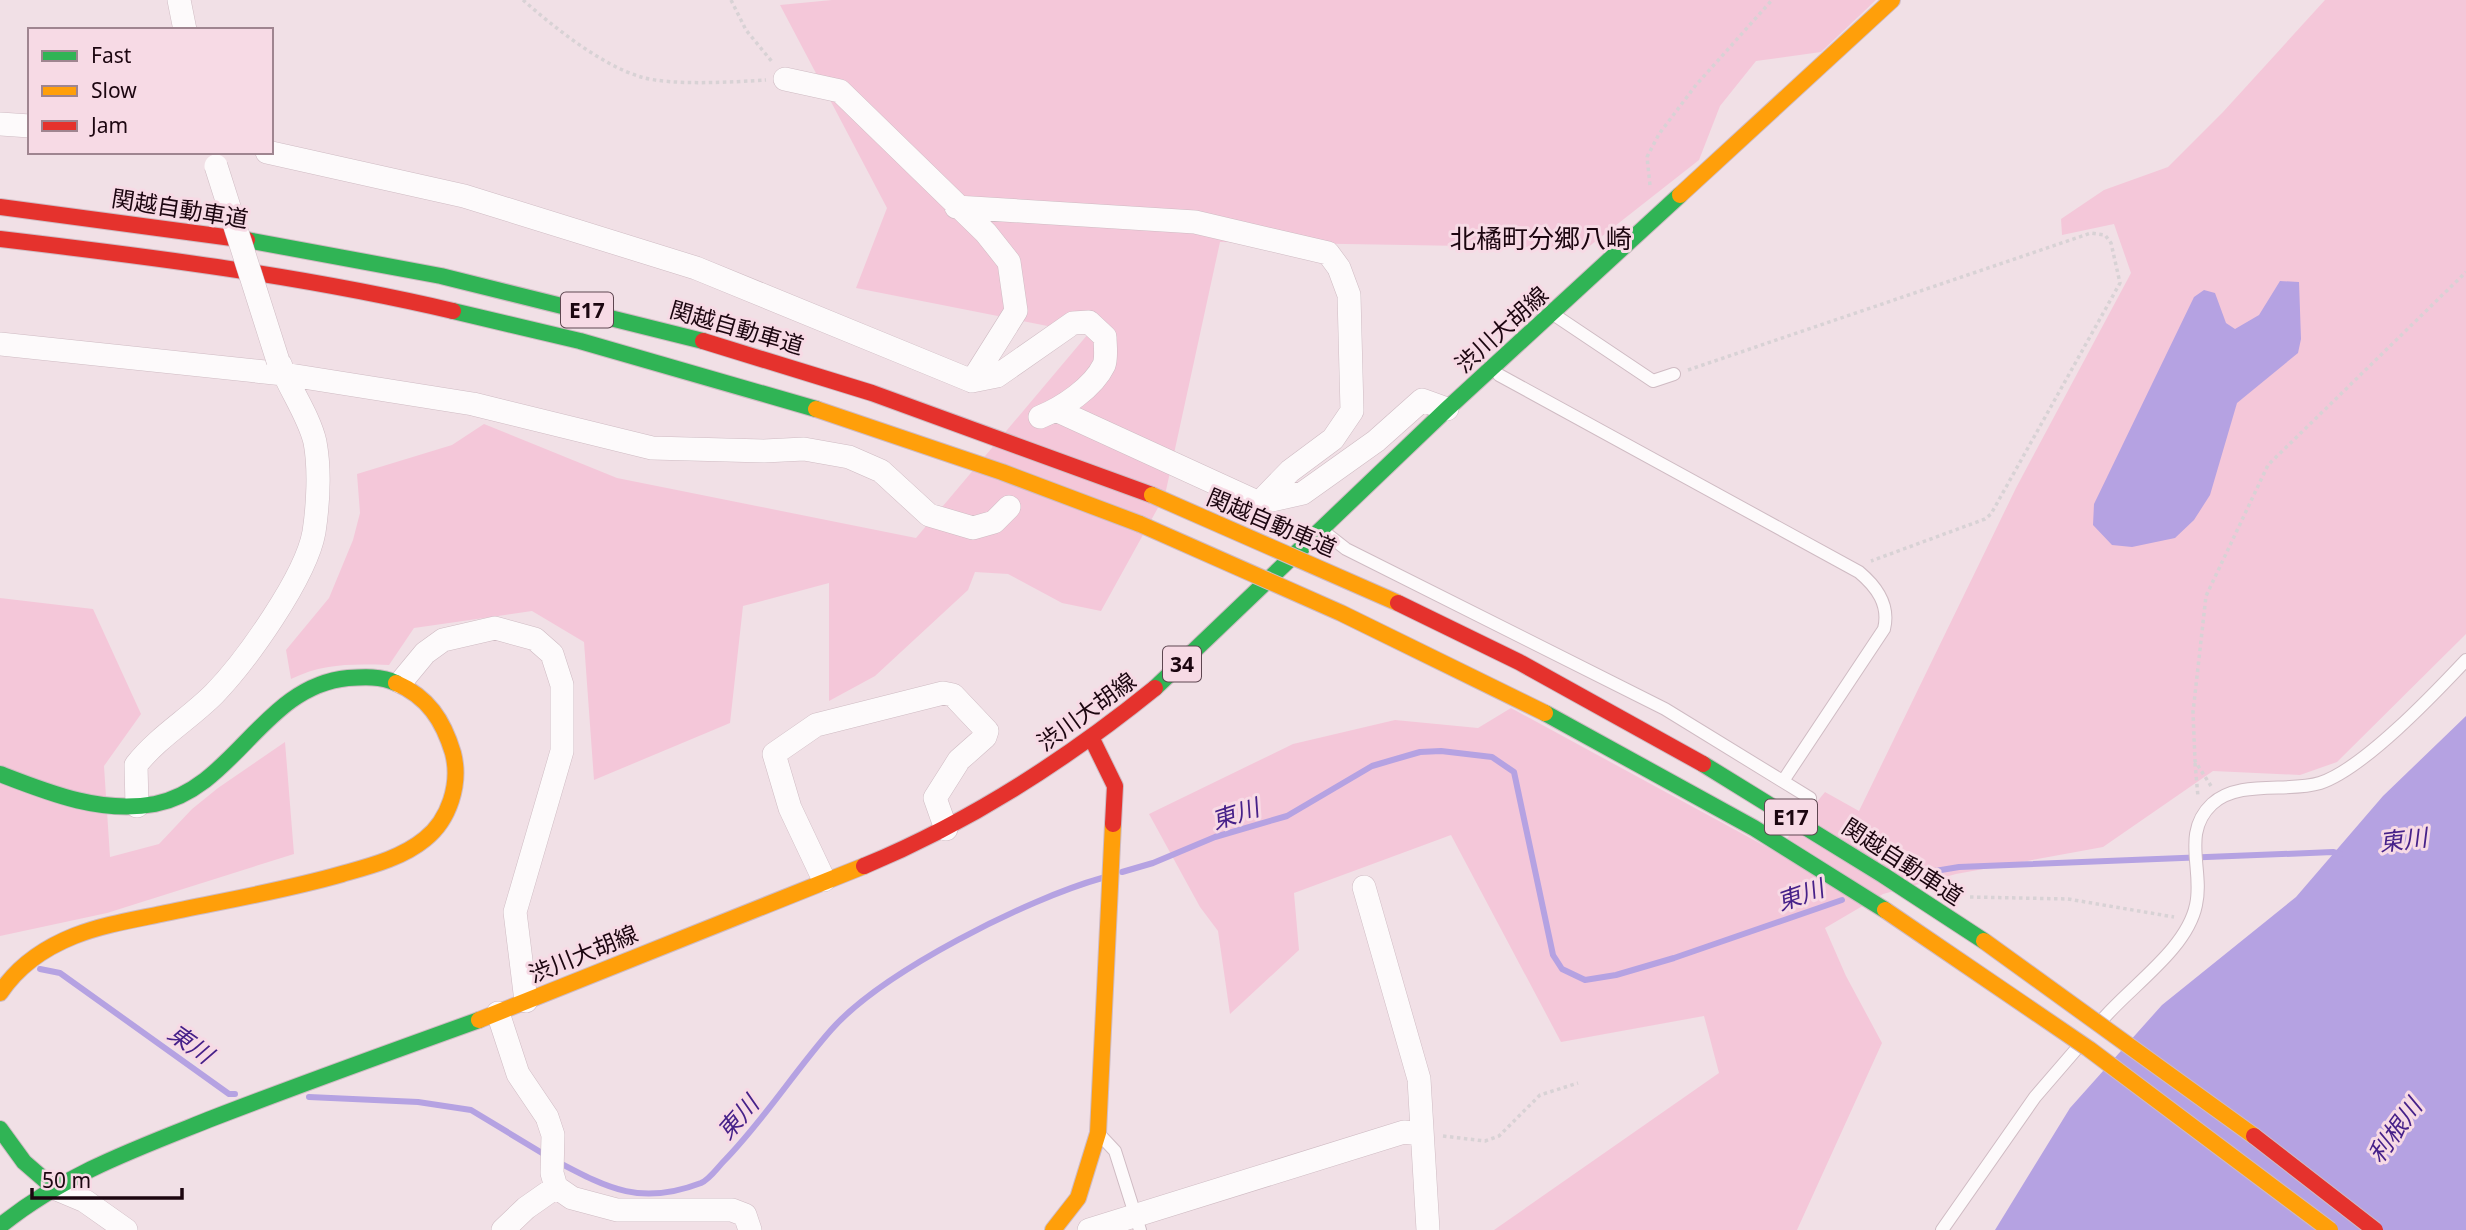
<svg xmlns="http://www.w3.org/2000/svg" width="2466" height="1230" font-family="'Noto Sans','Noto Sans JP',sans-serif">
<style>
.green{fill:#f4c7d9}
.water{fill:#b5a2e2}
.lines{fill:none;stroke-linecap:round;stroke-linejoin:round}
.stream{stroke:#b5a2e2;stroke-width:6}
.lane-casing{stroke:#cfbbc3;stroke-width:14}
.street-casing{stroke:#cfbbc3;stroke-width:24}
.fast-casing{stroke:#cfbbc3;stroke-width:18}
.slow-casing{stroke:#cfbbc3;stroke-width:18}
.jam-casing{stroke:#cfbbc3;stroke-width:18}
.path{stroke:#d8d2d5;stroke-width:3.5;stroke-dasharray:3.5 3.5;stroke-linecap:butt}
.lane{stroke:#fdfafb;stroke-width:12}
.street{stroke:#fdfafb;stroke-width:23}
.fast{stroke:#30b455;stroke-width:16}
.slow{stroke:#ff9f0a;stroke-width:16}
.jam{stroke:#e5322d;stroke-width:16}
.street-bridge-casing{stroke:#cfbbc3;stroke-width:24;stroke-linecap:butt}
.fast-bridge-casing{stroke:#cfbbc3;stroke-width:18;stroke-linecap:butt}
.slow-bridge-casing{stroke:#cfbbc3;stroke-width:18;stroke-linecap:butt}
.jam-bridge-casing{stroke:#cfbbc3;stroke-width:18;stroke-linecap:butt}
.street-bridge{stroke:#fdfafb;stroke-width:23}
.fast-bridge{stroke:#30b455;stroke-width:16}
.slow-bridge{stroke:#ff9f0a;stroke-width:16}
.jam-bridge{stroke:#e5322d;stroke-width:16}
.labels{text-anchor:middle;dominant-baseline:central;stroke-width:6;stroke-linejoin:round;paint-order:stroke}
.shield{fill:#f7dae5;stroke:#5e4650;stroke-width:2}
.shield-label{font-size:21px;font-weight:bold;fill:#1c0610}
.street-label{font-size:23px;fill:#1c0610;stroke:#f7dae5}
.water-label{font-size:24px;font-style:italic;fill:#462189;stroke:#f7dae5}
.quarter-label{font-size:26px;fill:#1c0610;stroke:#f7dae5}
</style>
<rect width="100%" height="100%" fill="#f1e0e6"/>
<path class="green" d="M832 0H1876L1821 52 1756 61 1720 106 1699 160 1587 248 1220 242 1165 495 1101 611 1062 603 1008 574 975 572 968 590 875 676 829 701V583L743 606 730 723 594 780 584 642 532 611 414 628 389 665C352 664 324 663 291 679L286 650 329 598 353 540 360 513 357 474 452 445 484 424 617 478 916 538 1088 334 856 288 887 208 780 5Z
M2325 0H2466V634L2337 762 2300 775 2213 771 2103 847 1956 874 1883 894 1825 928 1846 976 1882 1043 1797 1230H1494L1719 1073 1704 1016 1561 1042 1451 835 1294 893 1299 950 1230 1014 1218 931 1200 907 1149 814 1293 744 1395 720 1478 728 1511 708 1776 852 1825 792 1859 811 2016 488 2131 273 2114 224 2062 235 2061 219 2104 190 2168 167 2223 112Z
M0 598 93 609 141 714 104 766 110 857 159 844 192 809 218 788 285 742 294 854 107 913 0 936Z"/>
<path class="water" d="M2280 281 2299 282 2301 339 2298 353 2237 403 2210 495 2194 520 2175 538 2132 547 2112 545 2093 525 2094 504 2194 297 2204 290 2215 293 2226 323 2235 329 2259 315Z
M2466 716V1230H1995L2070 1108 2162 1005 2296 897 2383 796Z"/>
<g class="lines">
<path class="stream" d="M1122 872 1153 863 1215 837 1287 816 1372 766 1420 752 1441 751 1492 757 1514 772 1553 955 1562 969 1585 980 1616 975 1674 958 1842 900
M1911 875 1959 867 2333 852 2340 854
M40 969 60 973 229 1094H235
M309 1097 418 1102 471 1110 547 1156
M556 1161C609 1189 641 1206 701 1183 710 1179 717 1168 724 1161 764 1120 794 1072 831 1030 882 972 1027 899 1102 878"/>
<g class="lane-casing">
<path id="lane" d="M1553 314 1653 381 1674 374
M1499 375 1859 572C1877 587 1890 605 1884 629L1783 781
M1323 531 1346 549 1665 709 1810 798
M2103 1019C2131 986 2187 949 2196 905 2204 870 2181 833 2212 804 2239 779 2288 793 2320 783 2363 769 2434 694 2466 660
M1100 1135 1115 1151 1140 1230
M1942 1230 2035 1097 2079 1046"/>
</g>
<g class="street-casing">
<path id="street" d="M179 0 185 30
M785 79 840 91 986 233 1009 262 1016 311 972 381
M0 124 30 126
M267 152 464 196 696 268 972 381 997 376 1073 323 1089 322 1105 337C1105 345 1107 357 1104 365 1093 388 1062 408 1040 417
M956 207 1195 222 1328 253 1339 268 1349 295 1352 411 1333 439 1290 471 1259 503
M0 344 284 374 473 404 652 448 764 451 804 449 849 457 881 471 929 515 973 528 994 522 1009 507
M1056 410 1259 503 1303 493 1376 441 1422 400 1447 409
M401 682 425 653 443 640 495 628 535 639 552 654 562 685V751L515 912 526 1001
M137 806 136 765C158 737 189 719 214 694 246 661 306 577 314 532 318 505 320 469 315 442 309 416 290 390 280 364
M824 880 790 808 774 754 816 725 943 693 953 695 987 731 985 737 959 760 935 798 946 829
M1364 887 1419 1079 1428 1230
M498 1013 518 1074 547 1117 553 1135 552 1173 556 1187 572 1198 617 1210H732L745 1215 750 1230
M54 1188 85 1201 126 1230
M503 1230 526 1208 556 1187
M1089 1230 1404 1132 1420 1134"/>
</g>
<g class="fast-casing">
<path id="fast" d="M247 240 441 276 703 341
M453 311 580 341 816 409
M1155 688 1447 409 1680 195
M0 774C49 793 101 814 155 804 235 788 263 686 348 678 364 677 381 676 396 683
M0 1129 24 1162 54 1188
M0 1226C64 1174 138 1148 213 1118 301 1084 390 1052 479 1020"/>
</g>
<g class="slow-casing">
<path id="slow" d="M1680 195 1892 0
M816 409 1002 472 1140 524
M0 993C18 966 44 948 74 936 102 925 132 920 161 914 222 901 283 891 342 874 370 866 402 858 425 839 449 820 461 784 453 753 443 720 428 697 396 683
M479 1020 864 866
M1053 1230 1078 1198 1098 1133 1113 824"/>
</g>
<g class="jam-casing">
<path id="jam" d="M0 207 247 240
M0 239C152 257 304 276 453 311
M703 341 872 393 1152 495
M1092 739 1115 786 1113 824
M864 866C970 822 1066 760 1155 688"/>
</g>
<path class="path" d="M523 0C555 28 601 65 641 77 672 86 733 82 766 80
M731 0 746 30 773 63
M1650 185 1647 157 1659 134 1696 85 1772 0
M1688 370 2091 233 2105 235 2111 243 2120 283 1991 514 1985 519 1871 561
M2195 763 2198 797
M2211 786 2195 761 2193 712 2206 596 2268 465 2466 272
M1970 897 2068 899 2174 917
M1443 1136 1485 1141 1499 1136 1540 1095 1578 1083"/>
<use href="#lane" class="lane"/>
<use href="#street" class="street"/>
<use href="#fast" class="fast"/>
<use href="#slow" class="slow"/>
<use href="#jam" class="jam"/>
<g class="street-bridge-casing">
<path id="street-bridge" d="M216 166 278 361"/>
</g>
<g class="fast-bridge-casing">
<path id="fast-bridge" d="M1545 713 1754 828 1885 910
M1703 764 1883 875 1984 941"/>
</g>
<g class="slow-bridge-casing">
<path id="slow-bridge" d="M1152 495 1398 603
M1140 524 1341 613 1545 713
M1885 910 2089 1049 2330 1230
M1984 941 2254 1136"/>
</g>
<g class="jam-bridge-casing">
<path id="jam-bridge" d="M1398 603 1519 662 1703 764
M2254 1136 2375 1230"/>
</g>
<use href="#street-bridge" class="street-bridge"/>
<use href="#fast-bridge" class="fast-bridge"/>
<use href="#slow-bridge" class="slow-bridge"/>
<use href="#jam-bridge" class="jam-bridge"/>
</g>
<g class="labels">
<g class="shield">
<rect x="561" y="292.5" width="52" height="35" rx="5"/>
<rect x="1163" y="646.5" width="38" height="35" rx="5"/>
<rect x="1765" y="799.5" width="52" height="35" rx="5"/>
</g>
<g class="shield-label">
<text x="587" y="310">E17</text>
<text x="1182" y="664">34</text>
<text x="1791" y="817">E17</text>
</g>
<g class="street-label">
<text transform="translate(180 208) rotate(9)">関越自動車道</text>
<text transform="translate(737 327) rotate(16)">関越自動車道</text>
<text transform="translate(1501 329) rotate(-42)">渋川大胡線</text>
<text transform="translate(1272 522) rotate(23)">関越自動車道</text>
<text transform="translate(1086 711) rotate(-36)">渋川大胡線</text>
<text transform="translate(1903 861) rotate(33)">関越自動車道</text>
<text transform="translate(583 953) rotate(-22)">渋川大胡線</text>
</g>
<g class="water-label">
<text transform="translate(1235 813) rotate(-18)">東川</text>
<text transform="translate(2403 839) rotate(-7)">東川</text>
<text transform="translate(1800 894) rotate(-19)">東川</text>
<text transform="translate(191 1043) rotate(35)">東川</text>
<text transform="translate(737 1117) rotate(-49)">東川</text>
<text transform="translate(2394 1130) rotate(-54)">利根川</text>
</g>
<g class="quarter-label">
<text x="1541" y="238">北橘町分郷八崎</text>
</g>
</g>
<rect x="28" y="28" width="245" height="126" fill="#f7dae5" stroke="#9f8590" stroke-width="2"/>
<rect x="42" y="51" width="35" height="10" fill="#30b455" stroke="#9f8590" stroke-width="2"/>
<text x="91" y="63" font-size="21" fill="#1c0610">Fast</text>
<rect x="42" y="86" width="35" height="10" fill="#ff9f0a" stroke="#9f8590" stroke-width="2"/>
<text x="91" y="98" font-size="21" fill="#1c0610">Slow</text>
<rect x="42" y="121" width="35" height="10" fill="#e5322d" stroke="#9f8590" stroke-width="2"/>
<text x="91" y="133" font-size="21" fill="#1c0610">Jam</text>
<path d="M32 1188v10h150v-10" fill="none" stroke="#1c0610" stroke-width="3.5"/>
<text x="42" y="1188" font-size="21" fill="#1c0610" stroke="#f7dae5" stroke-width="5" paint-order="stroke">50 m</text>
</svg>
